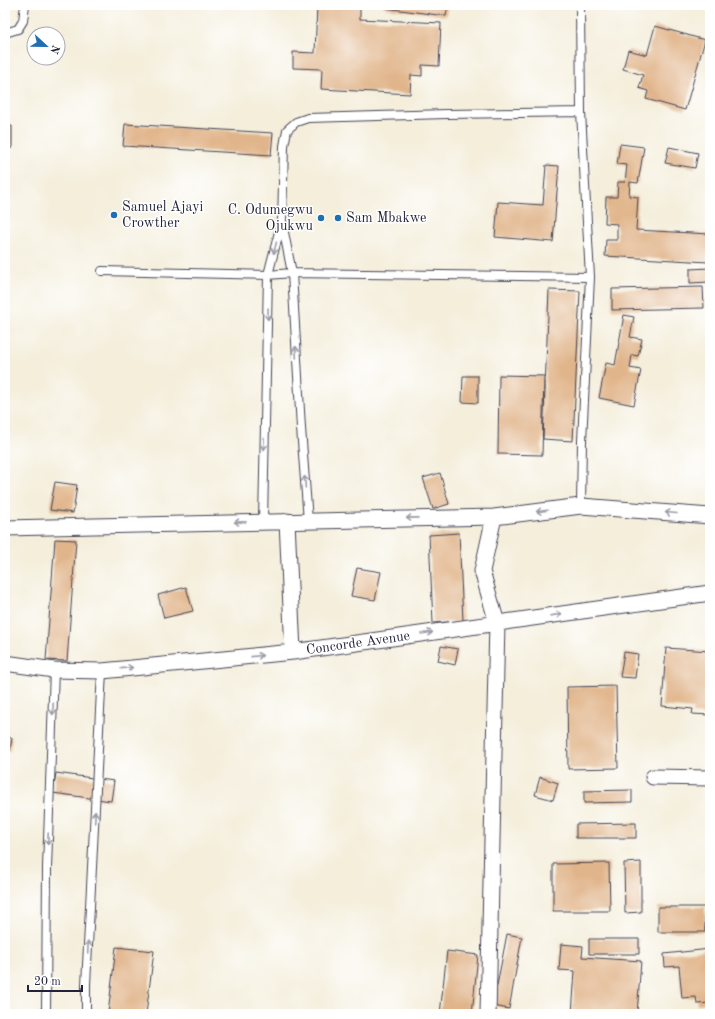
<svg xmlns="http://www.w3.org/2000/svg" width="715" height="1019" font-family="'Old Standard TT',serif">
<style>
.building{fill:#e1b58b}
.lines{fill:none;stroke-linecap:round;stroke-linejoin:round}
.lane-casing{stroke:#424153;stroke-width:10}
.street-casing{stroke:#424153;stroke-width:17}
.lane{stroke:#fff;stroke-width:8}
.street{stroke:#fff;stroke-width:15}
.oneway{stroke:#9c9ca7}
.poi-dot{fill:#1f6fb2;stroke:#fff;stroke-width:1.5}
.labels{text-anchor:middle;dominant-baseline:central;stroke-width:3;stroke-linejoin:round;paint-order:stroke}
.poi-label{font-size:14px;fill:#22223b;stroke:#fff;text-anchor:start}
.street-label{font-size:14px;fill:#22223b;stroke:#fff}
</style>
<rect width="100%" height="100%" fill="#fff"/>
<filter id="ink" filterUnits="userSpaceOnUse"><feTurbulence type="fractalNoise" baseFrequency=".025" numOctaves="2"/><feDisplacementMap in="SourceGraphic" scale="8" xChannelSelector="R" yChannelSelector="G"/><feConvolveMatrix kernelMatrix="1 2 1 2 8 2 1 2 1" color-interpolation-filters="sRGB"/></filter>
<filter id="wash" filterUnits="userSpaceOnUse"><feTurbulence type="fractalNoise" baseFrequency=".012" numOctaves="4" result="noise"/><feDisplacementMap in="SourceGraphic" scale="16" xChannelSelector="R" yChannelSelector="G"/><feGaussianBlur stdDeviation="0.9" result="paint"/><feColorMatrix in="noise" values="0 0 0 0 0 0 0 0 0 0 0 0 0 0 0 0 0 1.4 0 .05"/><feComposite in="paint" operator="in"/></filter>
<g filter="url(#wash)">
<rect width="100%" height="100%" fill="#f4eedb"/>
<g id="blocks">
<path class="building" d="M317 5H360V19L441 23 439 66 422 65V76L411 75 410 94 321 89 322 69 293 68V52L315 53Z
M386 5H448L446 16 385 8Z
M655 26 705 40 685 110 646 99 648 91 639 88 643 75 623 69 628 50 647 55Z
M125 124 273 133 271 155 123 146Z
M5 126H12V148H5Z
M620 144 644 147 638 183 630 182 629 196 638 197 636 230 710 234 708 262 605 256 606 240H617V224L605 223 606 197H617L618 182H625L627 165 617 164Z
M669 147 698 153 695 168 665 163Z
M546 165 559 166 553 242 495 237 498 202 543 205Z
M710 268V282L690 283V269Z
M703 287 704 308 612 310V289Z
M549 290 580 291 573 441 543 439Z
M624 315 634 317 630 337 642 339 638 356 632 355 630 368 641 370 634 405 599 398 606 363 615 365Z
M499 375 544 376 542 455 498 454Z
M463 376H478V403L462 402Z
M440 473 449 504 433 509 423 478Z
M55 482 77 485 73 513 50 510Z
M459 533 463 621 433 623 429 535Z
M55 539 76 540 67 661 46 660Z
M357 568 381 572 375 600 351 596Z
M186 587 193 611 164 618 158 595Z
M441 646 458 649 455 665 438 661Z
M666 648 710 651V715L692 714 693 709 662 706Z
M624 652 638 654 635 678 620 677Z
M616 686 618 768 568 769 567 687Z
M5 737 12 738 10 751 5 750Z
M56 773 114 781 111 801 53 793Z
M540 777 558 783 553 800 535 795Z
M632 790V802L584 803V791Z
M636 823V838H576V824Z
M641 862V912L625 913 624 863Z
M609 863 610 911H553V864Z
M658 907H705V932H658Z
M709 913H710V932L705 930Z
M507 934 522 937 509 1009 493 1006Z
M589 939H639V954H589Z
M561 944 583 946 582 957 641 961 637 1014H572L575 971 559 970Z
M116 947 154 951 146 1014H108Z
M710 949V1003L697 1004 696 997 682 998 679 966 665 967 664 954Z
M447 951 478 955 472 1014H440Z"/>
</g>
</g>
<g filter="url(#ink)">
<use href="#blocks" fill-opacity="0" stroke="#424153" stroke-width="1"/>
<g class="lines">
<g class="lane-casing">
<path id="lane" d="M580 5 581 112 590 277 582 441 581 506
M5 33 18 29 23 21 25 5
M102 271 268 275 292 273 590 277
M308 521 301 428 292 273 282 222 284 146 287 130 296 122 308 118 447 114 581 112
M263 522 268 275 281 224
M46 1014 47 868 54 670
M86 1014V985L102 671"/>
</g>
<g class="street-casing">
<path id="street" d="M287 521 293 652
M5 528 494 517 581 506 710 516
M5 663 54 670 102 671 293 652 710 593
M653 777 710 778
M488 1014 497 623 482 571 494 517"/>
</g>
<use href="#lane" class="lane"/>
<use href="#street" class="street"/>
</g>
<defs><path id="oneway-shaft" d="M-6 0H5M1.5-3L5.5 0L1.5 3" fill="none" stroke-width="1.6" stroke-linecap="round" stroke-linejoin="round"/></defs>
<g class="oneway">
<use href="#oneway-shaft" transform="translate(275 248) rotate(104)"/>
<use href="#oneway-shaft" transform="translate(268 314) rotate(91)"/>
<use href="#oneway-shaft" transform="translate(296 352) rotate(-93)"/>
<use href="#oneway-shaft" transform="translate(264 444) rotate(91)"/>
<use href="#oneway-shaft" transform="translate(305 482) rotate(-94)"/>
<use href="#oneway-shaft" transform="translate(542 511) rotate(173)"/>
<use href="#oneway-shaft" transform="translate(671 513) rotate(-175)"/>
<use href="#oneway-shaft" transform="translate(412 518) rotate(179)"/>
<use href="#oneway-shaft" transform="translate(240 522) rotate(179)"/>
<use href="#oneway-shaft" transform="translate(556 615) rotate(-8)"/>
<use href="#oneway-shaft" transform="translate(427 633) rotate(-8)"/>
<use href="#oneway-shaft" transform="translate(257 656) rotate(-6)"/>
<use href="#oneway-shaft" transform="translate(127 668) rotate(-6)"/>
<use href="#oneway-shaft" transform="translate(53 709) rotate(92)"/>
<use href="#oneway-shaft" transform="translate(95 817) rotate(-87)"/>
<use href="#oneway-shaft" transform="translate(48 839) rotate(92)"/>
<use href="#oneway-shaft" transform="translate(88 947) rotate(-87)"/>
</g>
</g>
<g class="poi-dot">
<circle cx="114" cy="215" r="4"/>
<circle cx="321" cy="218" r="4"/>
<circle cx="338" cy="218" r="4"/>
</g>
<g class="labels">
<g class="poi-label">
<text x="122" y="207">Samuel Ajayi<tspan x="122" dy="16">Crowther</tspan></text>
<text x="313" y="210" text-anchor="end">C. Odumegwu<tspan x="313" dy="16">Ojukwu</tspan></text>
<text x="346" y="218">Sam Mbakwe</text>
</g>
<g class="street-label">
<text transform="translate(358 643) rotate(-8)">Concorde Avenue</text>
</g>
</g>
<rect width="715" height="1019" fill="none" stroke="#fff" stroke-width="20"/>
<g transform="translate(46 46) rotate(112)"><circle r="19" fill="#ffffff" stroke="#a7a7b1"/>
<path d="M0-3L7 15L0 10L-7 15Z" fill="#1f6fb2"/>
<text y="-6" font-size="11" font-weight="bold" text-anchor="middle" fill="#22223b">N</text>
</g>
<path d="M28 985v6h54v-6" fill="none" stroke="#22223b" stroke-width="2"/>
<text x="34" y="985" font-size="12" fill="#22223b" stroke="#ffffff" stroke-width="3" paint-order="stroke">20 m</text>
</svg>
